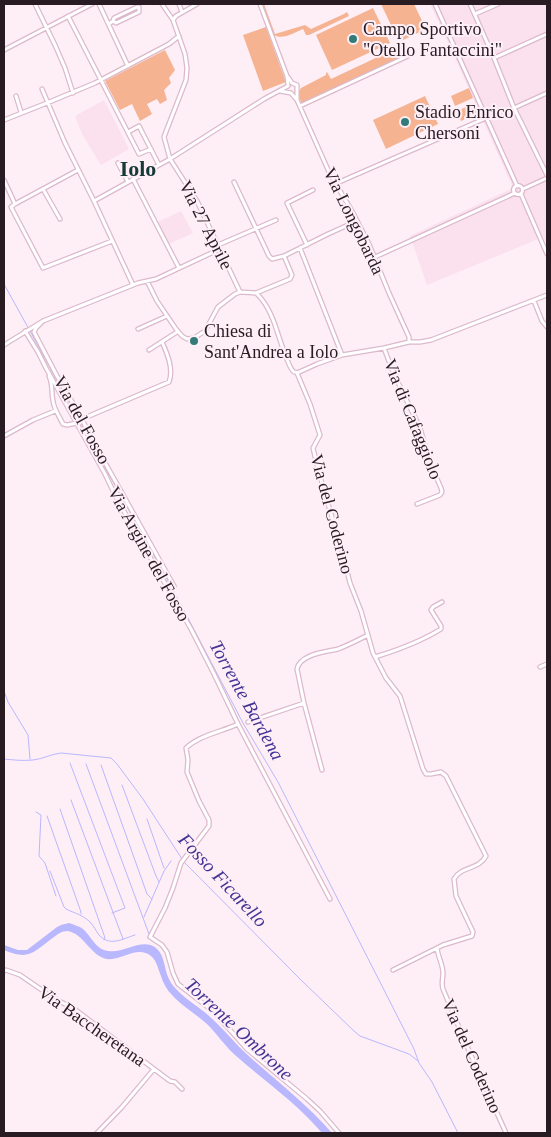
<svg xmlns="http://www.w3.org/2000/svg" width="551" height="1137" font-family="'Times New Roman',serif">
<style>
.built{fill:#fbe0ee}
.green{fill:#f6b391}
.water{fill:#b9b7fe}
.lines{fill:none;stroke-linecap:round;stroke-linejoin:round}
.stream{stroke:#b9b7fe;stroke-width:1}
.minor-casing{stroke:#dcb9cb;stroke-width:5.5}
.minor{stroke:#fff;stroke-width:3}
.poi-dot{fill:#327b79;stroke:#feeff7;stroke-width:2}
.labels{text-anchor:middle;dominant-baseline:central;stroke-width:4;stroke-linejoin:round;paint-order:stroke}
.poi-label{font-size:18px;fill:#281b22;stroke:#feeff7;text-anchor:start}
.street-label{font-size:18px;fill:#281b22;stroke:#feeff7}
.water-label{font-size:19px;font-style:italic;fill:#433395;stroke:#feeff7}
.district-label{font-size:22px;font-weight:bold;fill:#173938;stroke:#feeff7}
</style>
<rect width="100%" height="100%" fill="#feeff7"/>
<path class="built" d="M430 4H547V244L543 237 427 285 410 236 513 188 446 38Z
M104 100 129 149 101 165 83 136 75 116Z
M181 211 193 233 169 244 158 222Z"/>
<path class="green" d="M263 4H264L275 34 305 25 311 29 344 14 347 12 343 4 349 16 309 35H306L303 29C293 33 284 40 273 35Z
M381 4H414L426 29 399 42Z
M373 8 390 43 332 70 316 35Z
M266 27 286 82 263 91 243 35Z
M399 47 405 54 409 53 303 103 301 102 298 94 301 88 326 75V73L327 72 331 79Z
M165 50 175 70 169 78 171 83 164 90 167 100 160 104 157 99 147 104 152 114 140 121 132 104 120 110 105 81Z
M469 88 473 98 455 106 451 96Z
M425 96 438 124 386 149 373 120Z
M475 103 479 113 461 121 457 111Z"/>
<path class="water" d="M69 923C74 925 79 926 83 929 92 937 95 949 108 951 124 954 142 937 156 948 165 955 164 970 169 979 171 984 175 988 178 991 187 1000 199 1007 208 1015 223 1028 236 1045 251 1058 279 1083 308 1105 332 1133H322C297 1103 264 1081 235 1055 225 1046 217 1034 207 1024 196 1014 182 1006 172 995 167 990 163 983 161 976 158 969 157 961 151 956 137 945 122 961 107 959 90 956 84 933 67 931 62 931 58 934 54 937 33 952 30 961 4 950V945L18 950H27L57 927 61 925Z"/>
<g class="lines">
<path class="stream" d="M4 284 179 601 243 723 278 782 381 984 414 1049 419 1063 432 1082 458 1133
M4 691 8 702 28 735 30 759
M4 759C13 760 23 761 33 760 43 759 51 754 61 753L111 758 117 764 143 799 182 859
M70 763 125 908 112 913
M86 764 149 934
M101 765 147 894 152 899
M122 785 156 876 159 882
M71 800 123 939
M60 809 105 938 104 940
M36 812 41 815 39 856 45 863 56 896
M47 816 81 912V914
M147 819 164 868
M184 862 301 980 354 1031 360 1036 409 1054 418 1061
M50 871 64 907 66 909C74 913 83 915 90 922 94 926 96 931 99 935 110 947 122 939 135 935
M144 917 164 871 171 861"/>
<g class="minor-casing">
<path id="minor" d="M35 4 55 45 65 68 73 93
M99 4 128 66
M162 4 173 20 185 54 187 68 186 80 167 129 164 137 170 159 197 201 240 292
M179 4 182 12
M260 4 287 76 288 85
M435 4 517 186
M470 4 494 58 514 108 547 175
M475 14 498 4
M68 16 139 154 151 149
M173 20 176 16 197 4
M109 24 113 21 116 23 139 12V7H137L114 18 113 21
M4 50 92 4
M494 58 547 34
M288 77 292 83 297 85V99
M42 89 65 143 94 201 133 285
M280 91 291 93 297 100 329 172 353 213 369 244 389 293 409 337V342
M16 96 21 112
M300 106 408 56
M514 108 547 93
M4 120 47 103 95 83 169 44 179 36
M128 132 139 126 159 165
M118 163 128 182
M133 179 179 268
M4 180 15 204 11 207 43 268 112 241
M234 182 269 256 272 259 284 256 328 234 357 221
M337 183 486 118
M513.5 190a4.5 4.5 0 1 1 9 0a4.5 4.5 0 1 1-9 0Z
M43 189 60 219
M523 189 547 178
M521 194 547 254
M94 201 170 159 264 99 288 86
M15 204 78 170
M218 245 276 220
M307 245 287 203 313 190
M300 248 342 355
M375 257 515 193
M147 281 157 301 176 329 182 336 187 339 194 338 205 331 218 307 235 294 240 292 256 293 290 279 292 275 284 256
M256 293C266 302 273 318 277 331 280 339 288 368 294 372 295 372 296 372 297 373
M534 301 542 321 547 327
M43 321 36 328 34 332 57 376 82 419 89 434 174 586
M138 329 167 316
M25 331 38 352 47 370
M4 345 43 321 138 283 156 279 220 249
M384 348 393 372 420 428 431 465 441 488 442 492 440 495 417 504
M149 350 177 332
M46 368 105 474 117 499 191 629 214 674 238 724 330 899
M297 373 310 404 320 435 313 448 319 473 341 548 350 583 361 611 373 653 386 678 400 696 423 769 426 774H431L441 772 446 776 486 856C479 870 461 866 454 879L456 896 473 932 472 936 443 945 393 970
M297 373 317 364 342 355 384 348 409 342H420L431 340 547 295
M49 376C53 385 51 391 53 401 54 409 59 416 63 424L67 425 77 423
M82 419 169 382C174 369 167 353 162 342
M4 436 33 420 55 411
M375 657C398 650 420 642 441 629V626L431 610 433 607 442 602
M540 667 547 664
M304 703 322 770
M248 722 304 703 297 669C300 654 326 652 338 649 349 645 358 640 368 635
M238 724C221 732 200 735 186 748L188 760 187 772 199 801 209 820V826L181 863 173 888 165 908 150 937 162 945 167 952 173 973 178 984 213 1011 247 1049 307 1099 320 1111 339 1133
M437 948C438 957 443 965 443 973 443 979 441 983 443 989L466 1044 506 1133
M4 971 6 970 20 975 55 999 73 1008 154 1069 170 1081 175 1082 182 1089
M97 1133 122 1107 154 1069"/>
</g>
<use href="#minor" class="minor"/>
</g>
<g class="poi-dot">
<circle cx="353" cy="39" r="5"/>
<circle cx="405" cy="122" r="5"/>
<circle cx="194" cy="341" r="5"/>
</g>
<g class="labels">
<g class="poi-label">
<text x="363" y="29">Campo Sportivo<tspan x="363" dy="21">"Otello Fantaccini"</tspan></text>
<text x="415" y="112">Stadio Enrico<tspan x="415" dy="21">Chersoni</tspan></text>
<text x="204" y="331">Chiesa di<tspan x="204" dy="21">Sant'Andrea a Iolo</tspan></text>
</g>
<g class="street-label">
<text transform="translate(354 221) rotate(64)">Via Longobarda</text>
<text transform="translate(206 225) rotate(63)">Via 27 Aprile</text>
<text transform="translate(413 419) rotate(68)">Via di Cafaggiolo</text>
<text transform="translate(82 420) rotate(61)">Via del Fosso</text>
<text transform="translate(332 514) rotate(75)">Via del Coderino</text>
<text transform="translate(149 554) rotate(61)">Via Argine del Fosso</text>
<text transform="translate(92 1026) rotate(35)">Via Baccheretana</text>
<text transform="translate(472 1056) rotate(66)">Via del Coderino</text>
</g>
<g class="water-label">
<text transform="translate(247 700) rotate(61)">Torrente Bardena</text>
<text transform="translate(223 880) rotate(47)">Fosso Ficarello</text>
<text transform="translate(239 1029) rotate(43)">Torrente Ombrone</text>
</g>
<g class="district-label">
<text x="138" y="168">Iolo</text>
</g>
</g>
<rect width="551" height="1137" fill="none" stroke="#281b22" stroke-width="10"/>
</svg>
